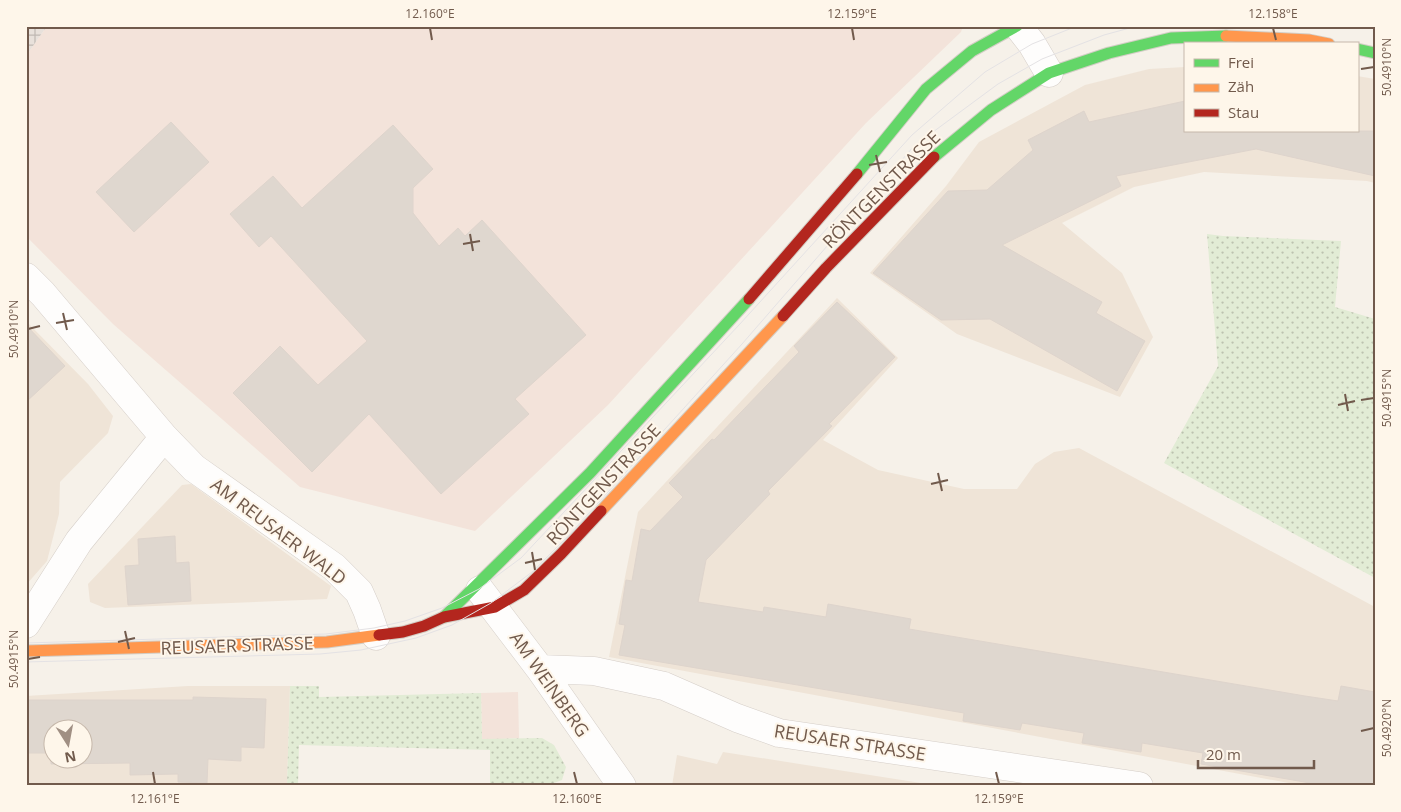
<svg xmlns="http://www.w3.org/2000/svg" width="1401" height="812" font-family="'Open Sans',sans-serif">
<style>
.residential{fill:#efe4d7;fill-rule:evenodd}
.commercial{fill:#f3e3da}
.industrial{fill:url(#industrial-grid)}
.grass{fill:url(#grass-dots)}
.building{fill:#dfd7cf;stroke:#ded4cc;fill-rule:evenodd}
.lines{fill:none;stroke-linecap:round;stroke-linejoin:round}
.street-casing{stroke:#d5cec8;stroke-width:29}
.fast-casing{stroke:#d3cdc5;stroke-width:13}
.slow-casing{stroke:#d3cdc5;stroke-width:13}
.jam-casing{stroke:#d3cdc5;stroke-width:13}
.street{stroke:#fefdfc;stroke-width:28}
.fast{stroke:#63d668;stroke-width:11}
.slow{stroke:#ff974d;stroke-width:11}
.jam{stroke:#b3261e;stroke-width:11}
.tram{stroke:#e4e2e4;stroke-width:1}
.ticks{fill:none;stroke:#715a4c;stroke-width:2}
.labels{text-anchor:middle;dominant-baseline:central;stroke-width:4;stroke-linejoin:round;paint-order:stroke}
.street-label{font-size:18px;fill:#715a4c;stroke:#fef6ea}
.neatline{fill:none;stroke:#715a4c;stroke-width:2}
.ticks-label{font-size:12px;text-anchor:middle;fill:#715a4c}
</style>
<defs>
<pattern id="industrial-grid" width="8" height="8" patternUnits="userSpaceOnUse" patternTransform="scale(1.25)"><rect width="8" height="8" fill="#e8e1db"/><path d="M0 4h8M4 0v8" fill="none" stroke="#c0b9b4"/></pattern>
<pattern id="grass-dots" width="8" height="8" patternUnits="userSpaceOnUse" patternTransform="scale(1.25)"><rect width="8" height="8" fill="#e2ecd5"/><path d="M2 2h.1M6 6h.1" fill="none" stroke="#bcc2af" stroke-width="1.8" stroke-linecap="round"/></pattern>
</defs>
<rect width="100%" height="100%" fill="#f6f1e9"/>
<path class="residential" d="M1185 67V131H1357V76L1375 79V183L1367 181 1204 172 1134 187 1062 223 1122 273 1153 337 1120 397 957 334 870 273 946 186 979 142 1085 85 1149 69Z
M837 298 898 358 823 440 878 470 964 489H1017L1035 464 1054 452 1079 448 1375 607V786H1305L609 657 638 512Z
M26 321 88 384 113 416 108 433 60 482 59 514 47 561 26 585Z
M191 484 331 586 327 599 105 608 90 602 88 584 182 485Z
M188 686H290L287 786H26V696ZM52 730H82V760H52Z
M723 752 940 786H672L677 755 717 764Z"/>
<path class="commercial" d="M47 26H963L961 32 866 123 608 405 475 531 300 487 113 324 26 236V56Z
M518 692 519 738 482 740 481 693Z"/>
<path class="industrial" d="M26 26H47L26 56Z"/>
<path class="grass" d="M1207 234 1223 236 1341 241 1335 307 1375 319V578L1164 463 1218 366Z
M290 686H319V697L481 693 482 739 542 738 554 745 566 767 562 780 546 786H490V750L299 745 298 786H287Z"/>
<path class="building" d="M1185 101V131H1375V176L1256 149 1116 176 1121 186 1002 245 1102 302 1096 313 1145 341 1117 391 990 319 941 320 873 273 948 191 987 190 1033 150 1028 140 1084 111 1089 122Z
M171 122 209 162 134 232 96 192Z
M393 125 433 169 413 188V213L439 246 458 228 465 236 482 220 586 335 515 399 529 414 441 494 369 414 312 472 233 393 280 346 318 385 367 341 271 236 259 247 230 214 273 176 302 208Z
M837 302 895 357 829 424 832 426 768 491 770 494 706 560 698 602 763 612 764 607 826 617 828 604 911 619 909 629 1305 696 1338 701 1341 686 1375 692V786H1310V783L1201 764 1203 753 1142 743 1141 752 1082 743 1084 733 1022 723 1020 730 963 721 964 713 619 655 625 625 619 624 626 580 632 581 641 529 650 531 683 497 669 483 712 439 714 440 799 352 794 346Z
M26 325 65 366 26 402Z
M175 536 176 563 189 562 191 601 128 605 125 566 139 565 138 539Z
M193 697 266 699 264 748 241 747V761L208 759 207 783 178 782V774L130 775V763L51 764V753H26V700H193ZM52 730H82V760H52Z"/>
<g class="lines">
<g class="street-casing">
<path id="street" d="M1018 26 1032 44 1049 73
M26 277 43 294 164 437 79 541 26 624
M164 437 194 468 334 567 359 592 367 610 376 636
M480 590 540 669 622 786
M540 669 594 671 664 686 737 718 779 733 1139 786"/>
</g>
<g class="fast-casing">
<path id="fast" d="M1357 49 1375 53
M934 157 991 110 1049 73 1109 53 1171 38 1226 36
M857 174 926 89 972 51 1017 26
M444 617 590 473 749 299"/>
</g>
<g class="slow-casing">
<path id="slow" d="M1226 36 1309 40 1329 44
M601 511 783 316
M26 651 327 642 379 635"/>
</g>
<g class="jam-casing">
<path id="jam" d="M749 299 857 174
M783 316 826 268 934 157
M379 635 403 632 424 626 444 617 495 607 524 590 561 554 601 511"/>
</g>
<use href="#street" class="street"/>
<use href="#fast" class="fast"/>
<use href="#slow" class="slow"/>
<use href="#jam" class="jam"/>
<path class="tram" d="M26 643 326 634 374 628 405 621 442 608 479 589 521 558 739 325 912 135 985 72 1032 44 1077 26
M26 662 320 654 361 650 416 638 452 625 491 603 532 572 569 535 742 344 914 146 998 84 1042 59 1104 35 1137 26"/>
</g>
<path class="ticks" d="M430 28 432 40M852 28 854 40M1273 28 1276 40M1361 69 1374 67M876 155 880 172M869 165 887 162M470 234 473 251M463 244 480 241M63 313 67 330M56 323 74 320M28 329 40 326M1345 394 1348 411M1361 400 1374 398M1338 405 1355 401M938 473 942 491M931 484 948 480M532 552 535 570M525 563 542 559M125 631 129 649M118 642 135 638M28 659 40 657M1361 731 1374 728M153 772 155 784M574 772 577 784M996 772 999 784"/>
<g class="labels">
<g class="street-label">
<text transform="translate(881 189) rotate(-45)">RÖNTGENSTRASSE</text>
<text transform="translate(603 484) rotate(-47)">RÖNTGENSTRASSE</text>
<text transform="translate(279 531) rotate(37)">AM REUSAER WALD</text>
<text transform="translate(237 645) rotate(-2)">REUSAER STRASSE</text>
<text transform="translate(550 684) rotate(55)">AM WEINBERG</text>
<text transform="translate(850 742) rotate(9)">REUSAER STRASSE</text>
</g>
</g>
<rect width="1401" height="812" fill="none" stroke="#fef6ea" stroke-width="55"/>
<rect x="1184" y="42" width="175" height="90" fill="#fef6ea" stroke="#c6b8ab"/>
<rect x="1194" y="59" width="25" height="8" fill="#63d668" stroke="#c6b8ab"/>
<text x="1228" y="68" font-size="15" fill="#715a4c">Frei</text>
<rect x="1194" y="84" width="25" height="8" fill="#ff974d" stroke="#c6b8ab"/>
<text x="1228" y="92" font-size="15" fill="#715a4c">Zäh</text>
<rect x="1194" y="109" width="25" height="8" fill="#b3261e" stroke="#c6b8ab"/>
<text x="1228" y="118" font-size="15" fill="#715a4c">Stau</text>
<g transform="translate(68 744) rotate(169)"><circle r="24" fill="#fef6ea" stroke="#c6b8ab"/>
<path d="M0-4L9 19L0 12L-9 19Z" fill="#a08f83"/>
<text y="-8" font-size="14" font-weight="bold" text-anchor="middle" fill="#715a4c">N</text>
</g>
<path d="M1198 760v8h116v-8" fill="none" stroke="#715a4c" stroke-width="2.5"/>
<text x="1206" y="760" font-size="15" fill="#715a4c" stroke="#fef6ea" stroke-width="4" paint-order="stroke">20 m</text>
<rect x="28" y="28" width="1346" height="756" class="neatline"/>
<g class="ticks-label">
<text x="430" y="18">12.160°E</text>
<text x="852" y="18">12.159°E</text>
<text x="1273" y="18">12.158°E</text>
<text transform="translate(1387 67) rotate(-90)" y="4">50.4910°N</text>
<text transform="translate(14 329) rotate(-90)" y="4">50.4910°N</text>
<text transform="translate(1387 398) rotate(-90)" y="4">50.4915°N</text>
<text transform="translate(14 659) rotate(-90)" y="4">50.4915°N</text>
<text transform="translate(1387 728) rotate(-90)" y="4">50.4920°N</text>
<text x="155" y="803">12.161°E</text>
<text x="577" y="803">12.160°E</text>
<text x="999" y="803">12.159°E</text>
</g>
</svg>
